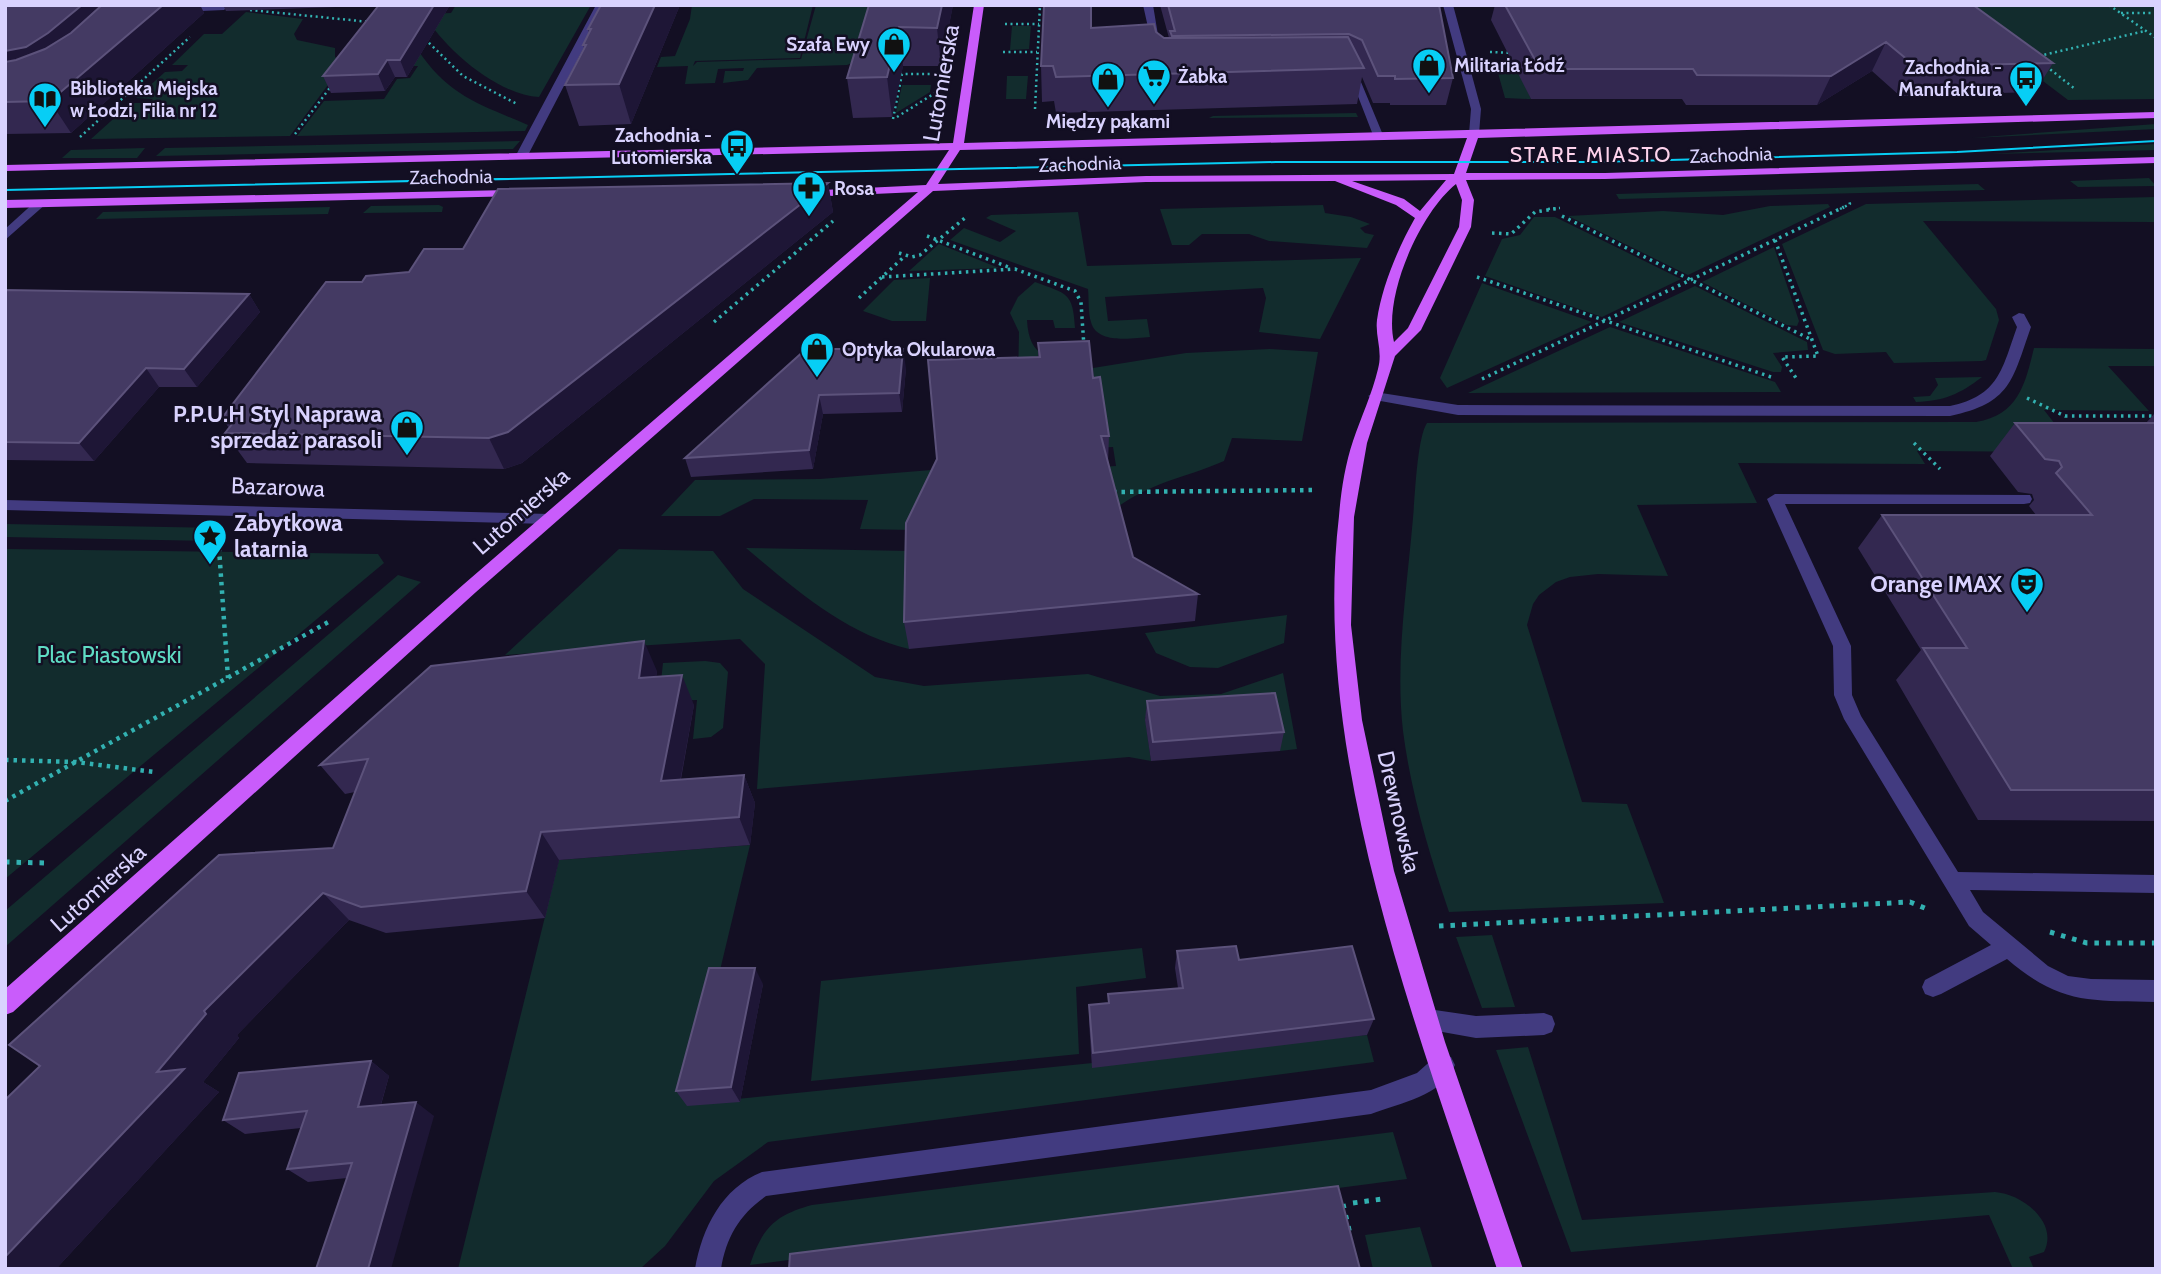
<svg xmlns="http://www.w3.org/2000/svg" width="2161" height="1274" font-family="Cabin,sans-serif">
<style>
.green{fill:#122c2d}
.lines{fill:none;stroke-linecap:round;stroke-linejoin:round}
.path-far3{stroke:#32b1b1;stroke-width:2.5;stroke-dasharray:2 3.5;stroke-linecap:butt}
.path-far2{stroke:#32b1b1;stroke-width:3.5;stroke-dasharray:2.5 4.5;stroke-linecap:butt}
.path-far1{stroke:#32b1b1;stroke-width:4.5;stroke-dasharray:3.5 5;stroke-linecap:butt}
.path{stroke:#32b1b1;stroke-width:5;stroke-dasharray:4.5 7;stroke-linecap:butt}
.minor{fill:#423b80;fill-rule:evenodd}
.major{fill:#c95cfb;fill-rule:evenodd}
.tram{stroke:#07cef5;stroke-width:2}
.wall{fill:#332850}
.shaded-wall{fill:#1e1636}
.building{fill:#443a63;stroke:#5c527b;stroke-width:2}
.labels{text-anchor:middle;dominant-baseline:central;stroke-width:5;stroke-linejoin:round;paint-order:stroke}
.far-poi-label{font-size:19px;font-weight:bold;fill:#d9d2fe;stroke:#130f23;text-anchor:start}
.far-street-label{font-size:19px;fill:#d9d2fe;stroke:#130f23}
.far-quarter-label{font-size:21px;letter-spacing:2px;fill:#fed3ec;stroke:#130f23}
.street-label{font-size:23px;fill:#d9d2fe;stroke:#130f23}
.poi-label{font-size:23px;font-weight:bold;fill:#d9d2fe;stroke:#130f23;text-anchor:end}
.park-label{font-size:23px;fill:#5fdcc4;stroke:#130f23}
</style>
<rect width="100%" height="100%" fill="#130f23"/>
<path class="green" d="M456 5H591L539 97C498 95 444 49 424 14L451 13Z
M692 5H813L800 58 695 61 693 66 697 62 801 59 816 5H888L872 55 847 65 757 68 748 80 723 83 725 71H743L744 68 718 69 715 83 685 84 688 66 657 67 661 57 675 56 690 19Z
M1942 5H2156V99L2068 100Z
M246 12 303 19 294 34 297 40 335 48V57L345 62 290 136 91 139 131 103H147L153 99 136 98 165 72 182 71 188 65H172L204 34H222Z
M1012 26H1031L1029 49 1010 50Z
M417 49C449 96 477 103 528 125L525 131 297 136 324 101 384 99 397 79 410 78 418 66H406Z
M1498 73H1550L1521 77 1531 99H1528L1505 98Z
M1007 76H1028L1026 99H1006Z
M902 85H931L930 92 896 113Z
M1356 113 1358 117 1209 118 1213 116Z
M2156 124V129L1972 138 1997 136Z
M520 141 513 149 156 156 165 148Z
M2156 144V150L1991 154 2136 145Z
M145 148 137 158H62L71 150Z
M2149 178 2156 186 2078 187 2070 181Z
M1978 184 1985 190 1619 199 1616 194Z
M2156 197V222L1923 221 1996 309 1999 320 1986 360 1982 361 1894 363 1886 352 1835 354 1823 350 1782 244 1866 204Z
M1828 204 1830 207 1688 275 1568 216 1663 211 1723 215 1770 206Z
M439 205 443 207 442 212 363 213 371 206Z
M1323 205 1325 213 1351 217 1370 224 1360 228 1365 233 1374 235 1367 248 1269 241 1249 234H1202L1189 245H1172L1160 209Z
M330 207 328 214 96 219 103 212Z
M1078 212 1087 266 1361 258 1320 339 1259 332 1266 298 1263 288 1105 297 1108 321 1147 319 1150 337C1133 338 1097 345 1091 322 1088 313 1089 299 1088 289L950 240 964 228 1000 242 1016 231 986 218 991 215Z
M1534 217H1555L1681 279 1602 317 1485 276 1502 239 1520 235Z
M939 244 999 268 909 271Z
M1774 247 1799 321 1797 326 1787 325 1702 282Z
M930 278 926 321H892L863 311 894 280Z
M1035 282C1067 294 1073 292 1075 328H1055L1053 320H1027C1029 360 1050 357 1083 366L1018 381 1019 332 1010 313 1018 297Z
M1482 283 1592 322 1447 388 1440 378Z
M1695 286 1807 342 1808 350 1773 353 1782 367 1781 372H1773L1619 322Z
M1610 327 1775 382 1781 392 1468 393Z
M2034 348 2156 349V366H2108L2149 411 2044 410 2077 452 1917 451 1925 464 1738 463 1757 503 1637 505 1668 576 1598 574 1570 577 1556 582 1539 595 1533 604 1527 625 1582 802 1627 804 1664 903 1449 912C1429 853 1411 793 1403 731 1395 661 1407 588 1413 518 1415 497 1417 438 1427 423L1976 422C2018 415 2025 385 2034 348Z
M1270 349 1318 352 1302 441 1232 438 1224 461C1180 480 1151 481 1111 512L963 475 1116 466 1113 447 1079 449 1094 381 1093 368 1186 353Z
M1982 377C1960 394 1944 401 1916 402L1913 397 1930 396 1938 385 1935 378Z
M944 469 913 530 860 529 868 500 754 499 720 516H661L695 480 820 479Z
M5 524 221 528 211 541 5 537Z
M746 548 910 551 909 649C847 635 793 588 746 548Z
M5 549 378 554 384 563 5 879Z
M619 549 713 551 743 589 875 677 924 686 1088 674 1160 696 1221 694 1283 673 1297 749 1280 751 1180 714 1145 717 1151 761 1129 757 757 789 765 664 740 639 505 655Z
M398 575 421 582 5 947V911Z
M1287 615 1284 643 1218 668 1190 667 1156 653 1145 633Z
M705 661 720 663 728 672 723 728 711 737 693 739 697 700 647 702 660 690 663 663Z
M750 845 688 1104 1367 1035 1374 1062 768 1142 714 1181 665 1246 640 1269H458L559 860Z
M1492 935 1515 1007 1482 1008 1456 937Z
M1142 948 1146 978 1076 987 1079 1054 811 1081 821 981Z
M1528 1047 1582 1220 1995 1192C2022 1194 2059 1222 2044 1252L2029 1257 2034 1269H2013L1989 1215 1571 1252 1496 1050Z
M1393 1132 1407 1179 750 1265C762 1228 775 1215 812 1205Z
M1420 1227 1433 1269H1373L1365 1235Z"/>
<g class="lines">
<path class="path-far3" d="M2109 5 2156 38
M250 10 370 22
M2121 13H2156
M1005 24H1039
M425 39 463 76 517 104
M1003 52H1037
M1490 52 1513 53
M2039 56 2145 31
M2046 66 2075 89
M1497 72H1523
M1035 109 1040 5
M897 117 935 93
M893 119 902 74H939
M295 134 332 85
M80 137 190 37
M1548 209 1560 208
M1840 209 1850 204 1849 201"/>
<path class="path-far2" d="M1562 216 1812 340
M1492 233 1511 234 1535 212 1560 208
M927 236 1011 268
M1775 240 1818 356 1782 357 1798 381
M899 253 912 257 920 255 966 217
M882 277 1015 269 1075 291 1081 302 1084 347
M1477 277 1774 378
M859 298 905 256
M714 322 833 221
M1482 379 1844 207
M2027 398 2065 416H2156
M1914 443 1940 469"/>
<path class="path-far1" d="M1113 492 1317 490
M219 548 228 678
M5 760 76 762 154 772
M5 801 332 620"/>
<path class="path" d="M5 862 45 863
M1439 926 1910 902 1927 909
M2050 932 2087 943H2156
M1353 1203 1382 1199
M1343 1204 1350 1234"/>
<path class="minor" d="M221 5 226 8 224 10 178 12 173 9 178 6Z
M596 5H606L527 157 517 159 515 157Z
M1143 5H1153L1160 47 1152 45Z
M1443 5H1453L1481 109 1479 134 1474 137 1469 134 1471 109Z
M1347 68 1356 70 1383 135 1382 137 1373 135Z
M37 200 47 203 5 240V229Z
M2019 313 2024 314 2031 327C2012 381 2011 403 1950 416L1458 415 1375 400 1368 396 1375 392 1458 405 1950 406C1999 396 2002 369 2017 327L2012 317Z
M1775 494 2030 495 2032 499 2030 503 2024 504H1785L1851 646 1852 695 1861 716 1958 872 2156 875V893L1970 890 1983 912 2048 966 2068 976 2091 979 2156 980V1002C2089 1000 2061 1005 2007 959L1941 994 1933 997 1925 994 1922 987 1925 980 1991 945 1969 926 1844 719 1834 695 1833 646 1767 499Z
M5 500 550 514 558 519 550 524 5 510Z
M1428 1009 1476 1016 1544 1013 1552 1016 1555 1024 1552 1032 1544 1035 1476 1038 1420 1028 1417 1020 1420 1012Z
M1443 1054 1451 1057 1455 1065C1442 1096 1400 1103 1371 1114L766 1196C740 1214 726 1237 721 1269H695C702 1228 722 1188 762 1172L1371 1090 1417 1073 1435 1057Z"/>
<path class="major" d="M974 5H984L964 143 2156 112V118L1478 138 1466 173H1605L2156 157V163L1605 179 1466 180 1474 200 1471 227 1421 330 1395 356 1367 443 1354 517 1351 625 1362 720 1394 871 1445 1042 1523 1269H1497C1421 1037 1310 762 1339 516 1341 491 1345 465 1353 441 1361 417 1372 394 1378 369 1383 351 1375 337 1377 320 1382 286 1398 248 1415 218L1396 205 1335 181 1146 182 933 191 476 592 13 1012 5 1015V989L464 584 918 192 807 197 803 195V191L926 185 949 150 5 171V165L953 143ZM1467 138 1454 174 1146 176 938 184 960 150ZM1446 180 1420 211 1404 199 1352 181ZM1456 184 1462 200 1459 227 1408 328 1394 342C1383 296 1420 213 1456 184Z
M516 190 520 192V196L5 208V200Z"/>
<path class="tram" d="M5 190 1276 162H1596L1957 152 2156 141"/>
</g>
<path class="wall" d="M5 5H200L204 13 71 133 5 134Z
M223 5H338L336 7 226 11Z
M379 5H450L407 77H395L385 91 331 93 323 76Z
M601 5H680L631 124 579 126 565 85 584 48 583 45 589 34 588 29Z
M869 5H953L941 66H903L892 117 853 118 847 78Z
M1160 5H1439L1453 78 1446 105H1390V103H1373L1362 77 1357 104 1056 113 1054 101 1042 102 1041 66 1091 28 1156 32 1164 38H1169Z
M1495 5H1973L2053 63 2035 92 1900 96 1872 71 1817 105H1686L1682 99H1531L1491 20Z
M828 183 833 212 522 463 504 469 247 463 225 433 229 428 222 418 362 282 409 272 463 249Z
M5 290 249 294 260 312 197 387H159L94 461 5 460Z
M1038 343 1093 378 1109 436 1108 463 1133 557 1198 594 1195 621 909 649 904 622 1038 357Z
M806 349 906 368 902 412 823 414 813 469 691 477 685 458Z
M2154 414H2156V821L1978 820 1896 680 1921 650 1858 548 1882 515H2036L2029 506 2034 500 2032 494 2018 492 1990 456 2015 423H2146Z
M657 671 656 677 694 705 681 779 744 775 755 803 750 845 559 860 545 918 386 933 349 920 237 1035 239 1038 203 1082 219 1092 56 1269 333 848 355 792 345 794 320 765Z
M1147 701 1284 732 1280 751 1151 761 1145 720Z
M1177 951 1239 960 1374 1019 1367 1035 1092 1068 1089 1021V1005L1108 1003V994L1178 988 1175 968Z
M763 984 740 1102 687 1106 676 1091Z
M371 1061 389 1076 381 1105 434 1116 347 1178 308 1182 287 1169 301 1128 245 1134 223 1120Z"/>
<path class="shaded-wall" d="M82 5H151L5 87V51Z
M163 5H200L204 13 71 133 50 101Z
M434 5H450L407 77 400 60Z
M655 5H680L631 124 619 84Z
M942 5H953L941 66 937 28Z
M899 27 903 66 892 117 887 77Z
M1886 42 1872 71 1817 105 1831 76Z
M387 60 395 77 385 91 378 74Z
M828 183 833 212 522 463 504 469 489 438Z
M249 294 260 312 197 387 184 369Z
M903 349 906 368 902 412 899 393Z
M146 368 159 387 94 461 79 443Z
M819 395 823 414 813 469 809 450Z
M644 641 657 671 652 708 639 678Z
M682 675 694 705 675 809 661 781Z
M744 775 755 803 750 845 739 817Z
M541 832 559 860 545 918 526 891Z
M323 893 349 920 237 1035 239 1038 203 1082 219 1092 56 1269H5V1257L157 1072 204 1011Z
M755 968 763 984 740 1102 731 1087Z
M371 1061 389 1076 376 1121 358 1107Z
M416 1102 434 1116 391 1269H368Z"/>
<path class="building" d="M5 5H82L48 33 26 47 5 51Z
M102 5H163L50 101 5 102V62L16 60 45 49 71 33Z
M379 5H434L400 60H387L378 74 323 76Z
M601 5H655L619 84 565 85 586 45H583L591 29H588Z
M869 5H942L937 28 899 27 887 77 847 78Z
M1044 5H1091V28L1154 24 1156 32 1164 38 1348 37 1364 68 1056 77 1053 66H1041Z
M1168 5H1439L1453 78 1395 79V76H1378L1362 40 1349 34 1172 36 1170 31H1175Z
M1505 5H1973L2053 63 1915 66 1886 42 1831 76 1697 75 1693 69H1540Z
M828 183 508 432 489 438 225 433 237 418H222L326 282H362L366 276 409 272 424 249H463L498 189Z
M5 290 249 294 184 369 146 368 79 443 5 442Z
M1089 341 1093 378 1100 377 1109 436H1101L1133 557 1198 594 904 622 906 523 937 459 928 360 1040 357 1038 343Z
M806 349H903L899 393 819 395 809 450 685 458Z
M2015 423H2156V790H2011L1923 648H1967L1882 515H2092L2056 473 2062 467 2059 461 2045 459Z
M644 641 639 678 682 675 661 781 744 775 739 817 541 832 526 891 361 907 323 893 204 1011 206 1014 157 1072 184 1069 5 1257V1100L40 1066 9 1045 219 855 333 848 368 759 320 765 431 666Z
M1275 693 1284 732 1153 742 1147 701Z
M1236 946 1239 960 1352 946 1374 1019 1093 1053 1089 1005 1109 1003 1108 994 1183 988 1177 951Z
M709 968H755L731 1087 676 1091Z
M371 1061 358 1107 416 1102 368 1269H316L352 1163 287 1169 307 1111 223 1120 239 1073Z
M1338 1186 1360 1269H789L790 1254Z"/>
<defs>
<g id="shop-pin" transform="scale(1.75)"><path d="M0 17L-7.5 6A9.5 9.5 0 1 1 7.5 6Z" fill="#07cef5" stroke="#130f23"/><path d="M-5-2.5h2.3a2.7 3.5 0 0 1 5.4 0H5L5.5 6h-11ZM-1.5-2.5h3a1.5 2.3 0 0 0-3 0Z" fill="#111"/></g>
<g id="supermarket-pin" transform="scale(1.75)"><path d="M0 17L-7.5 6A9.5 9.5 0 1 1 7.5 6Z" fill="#07cef5" stroke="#130f23"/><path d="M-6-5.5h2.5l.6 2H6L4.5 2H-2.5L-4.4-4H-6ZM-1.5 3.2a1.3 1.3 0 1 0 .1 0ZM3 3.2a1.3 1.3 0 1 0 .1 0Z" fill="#111"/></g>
<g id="bus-pin" transform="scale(1.75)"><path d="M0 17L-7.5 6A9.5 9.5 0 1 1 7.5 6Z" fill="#07cef5" stroke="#130f23"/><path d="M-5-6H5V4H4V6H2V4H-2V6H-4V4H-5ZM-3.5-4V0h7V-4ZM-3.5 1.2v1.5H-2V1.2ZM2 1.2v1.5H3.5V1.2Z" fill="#111"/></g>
<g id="library-pin" transform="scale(1.75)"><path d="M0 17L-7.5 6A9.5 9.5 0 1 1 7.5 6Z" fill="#07cef5" stroke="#130f23"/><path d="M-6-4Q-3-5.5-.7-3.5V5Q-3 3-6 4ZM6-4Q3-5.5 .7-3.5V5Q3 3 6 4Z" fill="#111"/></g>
<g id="pharmacy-pin" transform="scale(1.75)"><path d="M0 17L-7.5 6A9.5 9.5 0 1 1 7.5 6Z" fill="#07cef5" stroke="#130f23"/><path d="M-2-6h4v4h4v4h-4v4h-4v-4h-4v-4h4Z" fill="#111"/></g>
<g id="sight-pin" transform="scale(1.75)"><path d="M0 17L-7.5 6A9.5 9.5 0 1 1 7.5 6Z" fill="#07cef5" stroke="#130f23"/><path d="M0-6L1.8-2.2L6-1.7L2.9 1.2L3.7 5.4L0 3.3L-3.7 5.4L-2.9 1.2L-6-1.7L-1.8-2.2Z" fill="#111"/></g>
<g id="theatre-pin" transform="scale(1.75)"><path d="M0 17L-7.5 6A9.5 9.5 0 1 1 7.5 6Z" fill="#07cef5" stroke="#130f23"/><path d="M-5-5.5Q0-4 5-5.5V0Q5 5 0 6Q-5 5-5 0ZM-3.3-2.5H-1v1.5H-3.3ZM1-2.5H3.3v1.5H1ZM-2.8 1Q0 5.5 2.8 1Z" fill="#111"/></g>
</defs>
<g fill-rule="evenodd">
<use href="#shop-pin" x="894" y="44"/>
<use href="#shop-pin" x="1429" y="65"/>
<use href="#supermarket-pin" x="1154" y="76"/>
<use href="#bus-pin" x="2026" y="78"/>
<use href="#shop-pin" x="1108" y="79"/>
<use href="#library-pin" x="45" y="99"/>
<use href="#bus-pin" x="737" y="146"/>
<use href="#pharmacy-pin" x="809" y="188"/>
<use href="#shop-pin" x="817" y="349"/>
<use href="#shop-pin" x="407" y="427"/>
<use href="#sight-pin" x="210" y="536"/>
<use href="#theatre-pin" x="2027" y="584"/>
</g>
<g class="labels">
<g class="far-poi-label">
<text x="870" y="44" text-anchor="end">Szafa Ewy</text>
<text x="1454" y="65">Militaria Łódź</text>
<text x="2002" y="67" text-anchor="end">Zachodnia -<tspan x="2002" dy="22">Manufaktura</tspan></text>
<text x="1178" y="76">Żabka</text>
<text x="70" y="88">Biblioteka Miejska<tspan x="70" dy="22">w Łodzi, Filia nr 12</tspan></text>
<text x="1108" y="121" text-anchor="middle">Między pąkami</text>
<text x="712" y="135" text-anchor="end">Zachodnia -<tspan x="712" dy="22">Lutomierska</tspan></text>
<text x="834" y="188">Rosa</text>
<text x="842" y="349">Optyka Okularowa</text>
</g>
<g class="far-street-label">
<text transform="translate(1731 155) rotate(-2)">Zachodnia</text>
<text transform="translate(1080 164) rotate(-2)">Zachodnia</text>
<text transform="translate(451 177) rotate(-1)">Zachodnia</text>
</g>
<g class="far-quarter-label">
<text x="1591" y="154">STARE MIASTO</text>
</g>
<g class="street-label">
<text transform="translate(941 83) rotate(-80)">Lutomierska</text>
<text transform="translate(278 487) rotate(2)">Bazarowa</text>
<text transform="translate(521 511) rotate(-41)">Lutomierska</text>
<text transform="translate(1399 812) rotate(77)">Drewnowska</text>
<text transform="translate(98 888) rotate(-42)">Lutomierska</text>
</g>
<g class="poi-label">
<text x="382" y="414">P.P.U.H Styl Naprawa<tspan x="382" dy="26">sprzedaż parasoli</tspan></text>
<text x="234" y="523" text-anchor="start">Zabytkowa<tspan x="234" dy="26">latarnia</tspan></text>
<text x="2002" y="584">Orange IMAX</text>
</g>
<g class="park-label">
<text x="109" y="655">Plac Piastowski</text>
</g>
</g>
<rect width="2161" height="1274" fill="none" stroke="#d9d2fe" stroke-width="14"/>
</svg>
